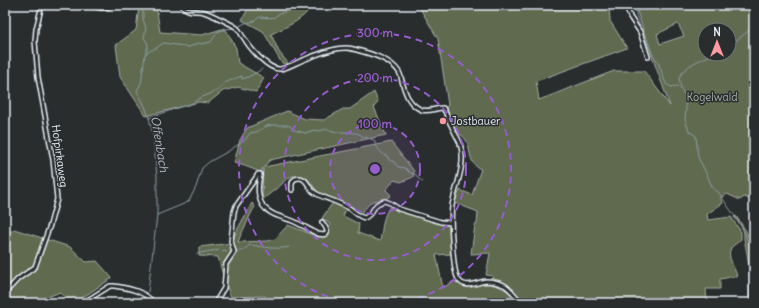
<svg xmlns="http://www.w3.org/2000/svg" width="759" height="308" font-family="Delius,sans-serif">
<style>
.green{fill:#606a50;stroke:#a4aea4;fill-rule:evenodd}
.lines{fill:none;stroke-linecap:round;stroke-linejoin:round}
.stream{stroke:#8a9fa5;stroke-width:1}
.minor-casing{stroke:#e8f1f8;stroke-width:6}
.minor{stroke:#2a2d2e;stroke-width:3}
.ring{fill:none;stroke:#965dcd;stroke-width:2;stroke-dasharray:7 5}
.poi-dot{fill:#ff9aa2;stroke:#2a2d2e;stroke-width:1.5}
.labels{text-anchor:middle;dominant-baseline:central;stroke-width:3;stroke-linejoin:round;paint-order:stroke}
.park-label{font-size:11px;fill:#abb4ac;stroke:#2a2d2e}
.poi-label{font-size:11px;fill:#e8f1f8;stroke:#2a2d2e;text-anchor:start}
.street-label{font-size:11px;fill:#e8f1f8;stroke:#2a2d2e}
.water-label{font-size:12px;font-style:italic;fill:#aabbc1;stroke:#2a2d2e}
.centre{fill:#965dcd;stroke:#2a2d2e;stroke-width:2}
.ring-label{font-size:12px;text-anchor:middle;font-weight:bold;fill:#965dcd;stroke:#2a2d2e;stroke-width:3;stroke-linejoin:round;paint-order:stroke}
</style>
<rect width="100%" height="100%" fill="#2a2d2e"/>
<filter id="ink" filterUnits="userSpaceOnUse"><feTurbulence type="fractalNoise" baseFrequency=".025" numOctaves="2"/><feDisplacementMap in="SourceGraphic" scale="8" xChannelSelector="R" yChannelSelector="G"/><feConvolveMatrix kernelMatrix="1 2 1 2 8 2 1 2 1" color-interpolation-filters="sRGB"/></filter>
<g filter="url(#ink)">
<path class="green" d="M141 5H156L160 32 202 35 225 28 236 48 238 63 264 78 256 92 238 87 223 91 208 103 199 102 146 116 120 77 116 45 136 30 139 6Z
M250 5H312C304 20 286 27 271 34L279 52 288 63 284 64 281 62 263 31 242 20Z
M418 5H551L555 10 558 5H609L610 21 627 48 536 81 539 100 614 71H644L670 106 649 48 635 5H754V200L744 197 740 200 727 194 720 198 723 203 707 214 708 220 731 217 741 232V239C738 243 734 244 731 248 726 256 735 268 737 276L720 279V289H706L707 303H523C513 290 509 283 492 280L493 276 486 275 490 253 471 254 475 225 477 224 478 212 455 203 456 199 460 190 472 195 481 169C469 165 471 152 467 142 465 136 458 134 454 129 450 124 448 115 445 109L448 105 438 39ZM678 24 684 36 660 44 657 34ZM705 30H729V54H705Z
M374 92 378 102 374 107 386 135 270 160 264 167 391 142 414 171 413 177 401 182 394 180 386 190 391 195 385 200 372 201 360 214 347 205 334 200 318 192 307 178 292 176 284 181 282 184 262 200 263 168 260 172 245 166 234 163 240 140 247 128 287 111 305 119 324 120 343 109H350Z
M334 201 347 207 343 216 359 224 358 233 380 241C383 228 382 216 391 205L438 222 449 225H450L452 254 436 255 443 288 454 281C458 283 462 286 466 287 473 288 478 285 484 284 493 283 507 289 513 296L515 295 520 303H264L265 296 231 297 225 283 218 257 199 256V247L232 243 236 232 252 203 255 207C252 211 251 214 249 218 246 226 241 233 238 242L268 241 275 239 288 225 318 237 331 225 322 218Z
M736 216C742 225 749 234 752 244 756 261 754 284 754 302L749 303C751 281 749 260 744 239 744 237 744 235 744 233 743 227 737 221 734 217Z
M14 229 70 247 86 262 97 261 112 278 74 303H70L60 292 33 303H5V236Z"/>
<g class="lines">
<path class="stream" d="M146 5 143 9V19L146 28 144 38 147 42 148 46 145 55 141 83 137 91 145 106 149 118 153 135 157 177V215L148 292
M635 5 636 14 640 27 647 39 652 53 658 62 666 84 671 87 677 86 681 89 685 96 686 109 685 119 689 131 696 136 698 157 707 175 713 189 717 191 720 194C728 208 740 221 746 236 754 255 752 283 750 303
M238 27 245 23 255 21 259 17C266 17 274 20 278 14L286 12 298 5
M729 46C733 43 752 29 753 26 754 24 754 21 754 19
M145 54C149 51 152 50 156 48 159 46 161 44 164 43L189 47 199 43 201 44 211 42C213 39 215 36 217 32L226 29 235 28
M681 88 679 78C686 64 700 60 714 54
M149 118 180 107 193 103 200 98 219 90C223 83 224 83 232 80 235 79 238 77 242 76V79C250 77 256 73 262 69
M157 215 186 203 189 201 196 187 202 168 209 162 227 152 245 140 250 133 256 132 267 126 273 125H286L290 126 294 130 305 133 314 130 320 131 326 129 337 132H349L360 134 362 136 374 140C376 146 380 154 387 156L389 160 394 162 398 167 405 168 410 173 415 174 419 179 423 182
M235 251C239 251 242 251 245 249 248 247 248 245 251 245 264 247 276 250 289 247
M197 254C211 250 218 250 232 251"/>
<g class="minor-casing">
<path id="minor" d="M43 5H47
M86 5 102 8 115 5
M181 5C189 13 194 10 204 12 208 13 234 25 237 28 240 30 241 35 244 38 249 47 268 70 280 69 288 68 295 63 303 60 316 55 339 45 353 49 368 53 390 58 399 72 401 75 401 78 402 81 405 93 409 105 422 110 430 112 436 108 443 108 447 114 448 120 452 127 454 132 458 138 460 143 467 165 455 186 452 206 450 222 452 237 453 252 454 260 454 272 458 279 465 290 477 282 486 281 492 281 499 283 504 285 511 289 516 296 521 303
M626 5 630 17 640 32 648 57
M260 174V176C257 188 257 205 270 212 277 217 286 218 293 221 302 225 310 230 318 234 332 237 327 229 322 222
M292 190C292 186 291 181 295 179 306 174 308 188 314 192 319 196 326 198 331 200 337 202 343 205 349 208 354 211 358 217 365 218L371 213 376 205 381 202 385 201 390 203 399 209 441 222 451 223
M5 293 18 279 35 267 50 225 57 199 53 160 38 77 35 41 36 29 42 5
M83 303 110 286H114C129 288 144 291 154 303
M215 303 224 288 226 264 234 252 231 241 234 212 236 206 257 176 258 174H260"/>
</g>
<use href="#minor" class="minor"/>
</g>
</g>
<circle cx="375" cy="169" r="45" fill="#965dcd" fill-opacity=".12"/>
<g class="ring">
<circle cx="375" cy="169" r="45"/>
<circle cx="375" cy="169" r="91"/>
<path d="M351 303A136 136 0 1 1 399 303"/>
</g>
<circle class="poi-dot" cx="443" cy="121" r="4"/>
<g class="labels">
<g class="park-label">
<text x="712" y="97">Kogelwald</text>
</g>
<g class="poi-label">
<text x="451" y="121">Jostbauer</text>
</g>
<g class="street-label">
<text transform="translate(60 156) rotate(82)">Hofpirkaweg</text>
</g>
<g class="water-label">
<text transform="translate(160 144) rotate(81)">Offenbach</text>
</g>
</g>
<circle cx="375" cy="169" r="6" class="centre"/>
<g class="ring-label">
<text x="375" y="37">300 m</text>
<text x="375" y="82">200 m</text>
<text x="375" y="128">100 m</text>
</g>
<rect width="759" height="308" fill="none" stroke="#2a2d2e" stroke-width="20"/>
<rect x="10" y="10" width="739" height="288" fill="none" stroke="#e8f1f8" stroke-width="1.5" filter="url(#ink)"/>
<g transform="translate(717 42)"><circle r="19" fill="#2a2d2e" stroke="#767b7f"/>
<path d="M0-3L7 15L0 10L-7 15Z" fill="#ff9aa2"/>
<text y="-6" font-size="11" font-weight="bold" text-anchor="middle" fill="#e8f1f8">N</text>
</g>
</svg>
